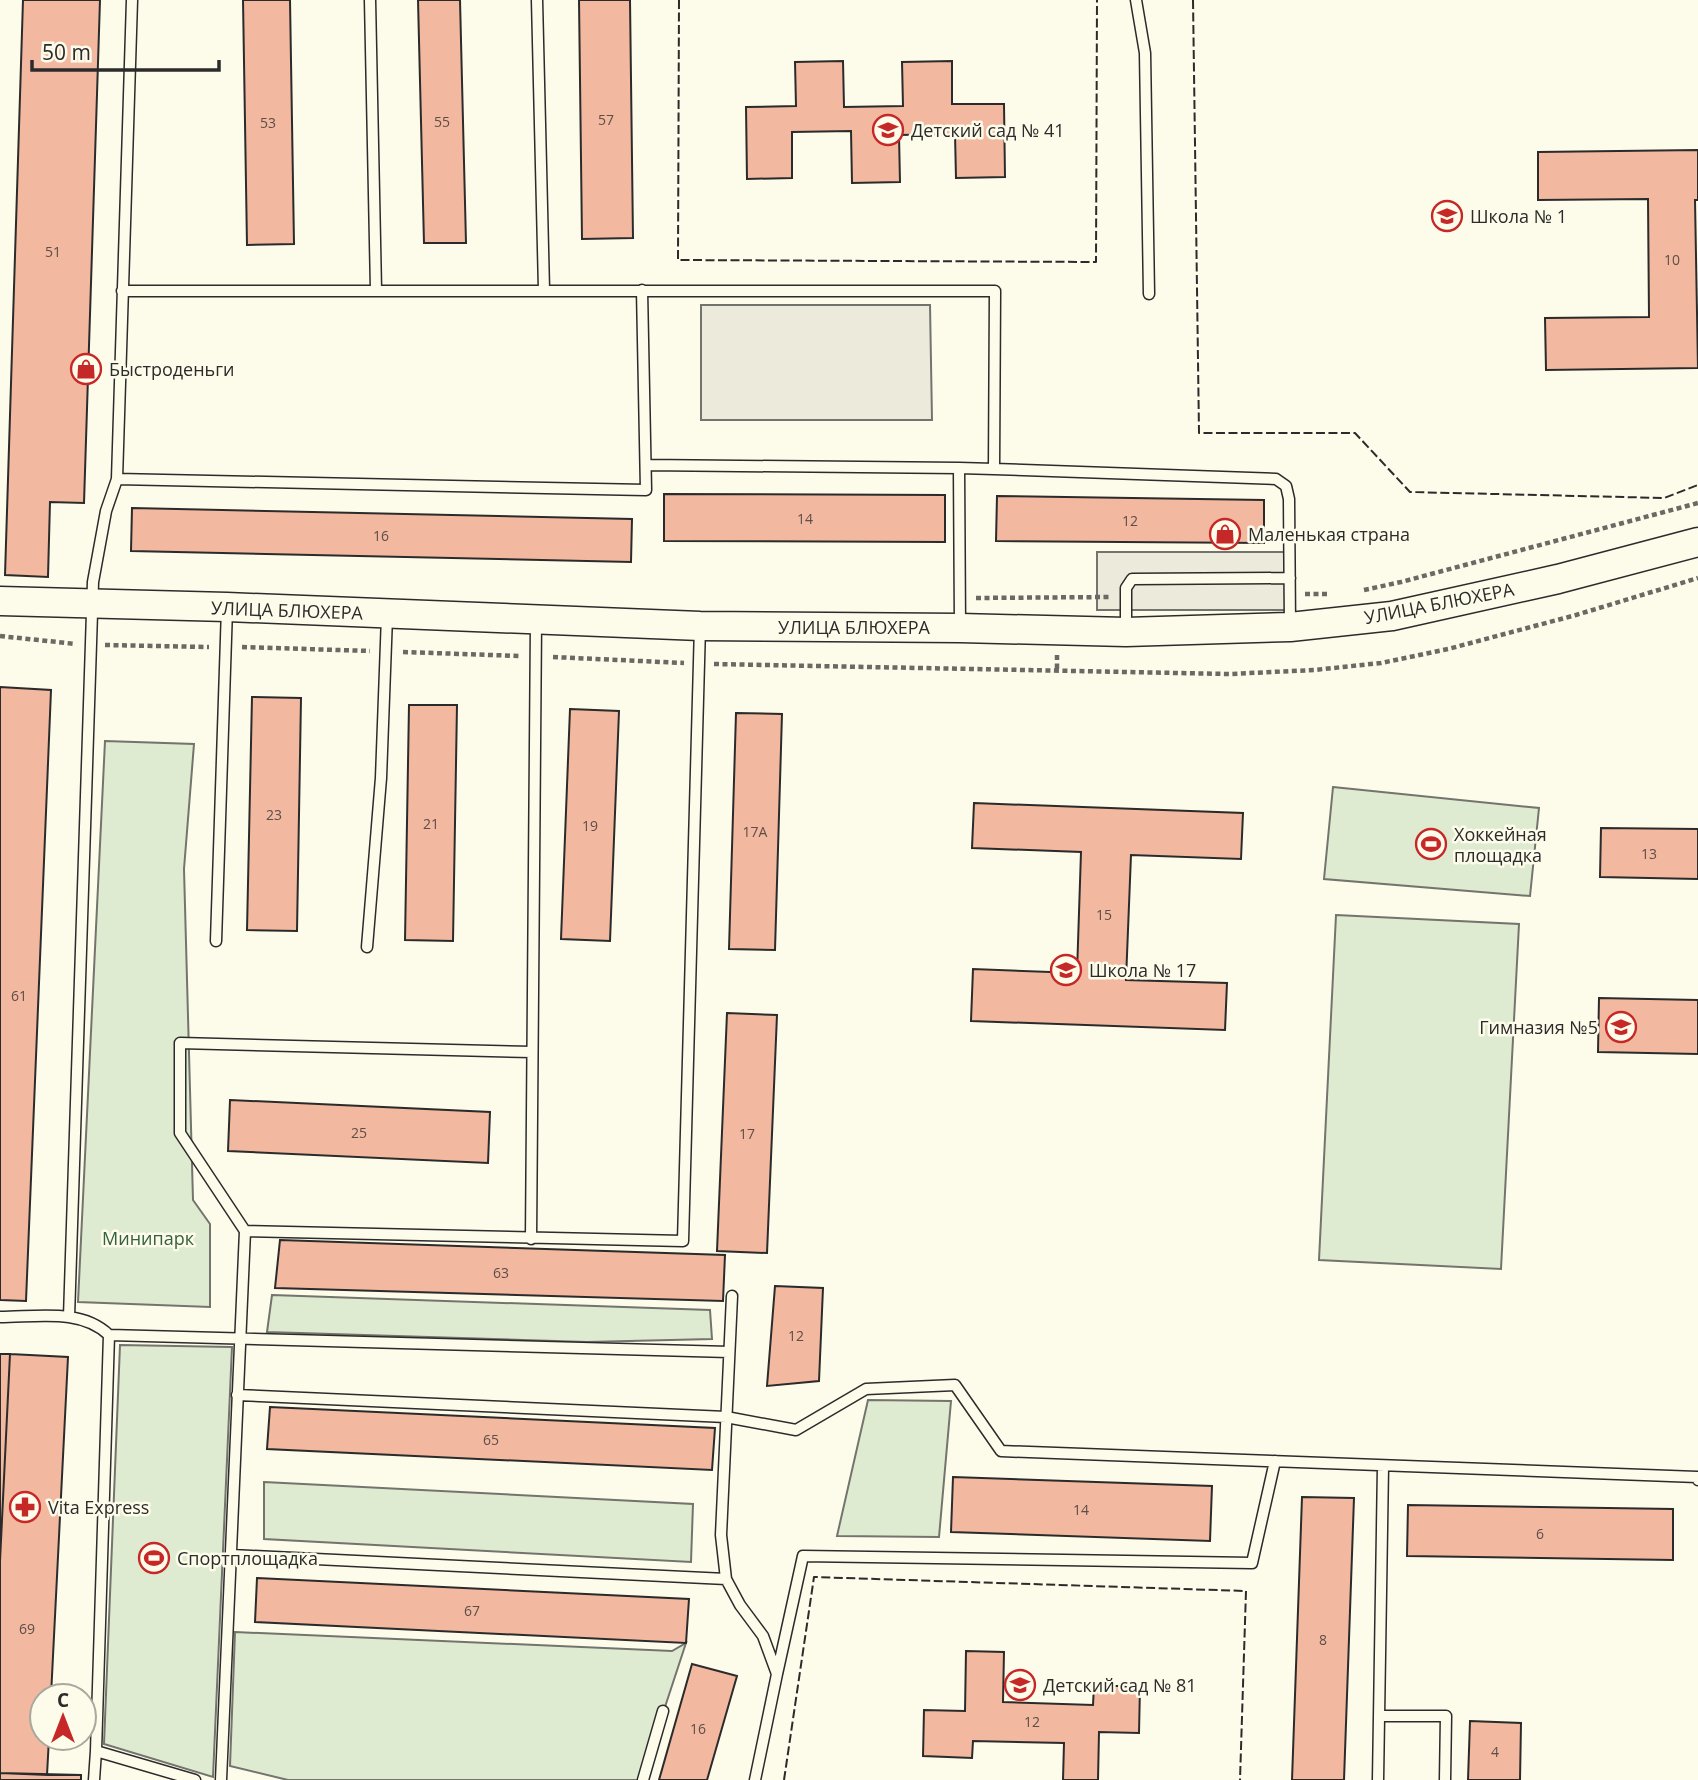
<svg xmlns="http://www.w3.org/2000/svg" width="1698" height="1780" font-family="'Open Sans',sans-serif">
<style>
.green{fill:#deebd1;stroke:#74746e;stroke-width:2}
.parking{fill:#eceadb;stroke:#74746e;stroke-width:2}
.building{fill:#f2b8a0;stroke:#2b2b2b;stroke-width:2}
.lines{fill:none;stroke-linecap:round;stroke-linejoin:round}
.service-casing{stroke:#2b2b2b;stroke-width:13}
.tertiary-casing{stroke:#2b2b2b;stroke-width:31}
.path{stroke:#6a6964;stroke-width:4.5;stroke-dasharray:5 3.5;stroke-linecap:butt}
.service{stroke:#fdfbea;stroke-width:10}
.tertiary{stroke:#fdfbea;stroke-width:28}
.fence{stroke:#2b2b2b;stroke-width:2;stroke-dasharray:9 3.5;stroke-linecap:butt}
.labels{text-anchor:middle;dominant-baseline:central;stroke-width:5;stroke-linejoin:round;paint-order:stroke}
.number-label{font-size:14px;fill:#5d4e48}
.poi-label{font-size:18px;fill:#2b2b2b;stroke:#fdfbea;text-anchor:start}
.street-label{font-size:18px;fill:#2b2b2b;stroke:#fdfbea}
.park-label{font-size:18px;fill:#34623c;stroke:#fdfbea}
</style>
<rect width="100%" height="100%" fill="#fdfbea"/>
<path class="green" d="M105 741 194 744 184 869 193 1200 210 1224V1307L78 1302Z
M1333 787 1539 808 1530 896 1324 879Z
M1336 915 1519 924 1501 1269 1319 1260Z
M272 1295 710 1310 712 1339 587 1342 267 1332Z
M120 1345 232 1347 213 1777 104 1744Z
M868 1400 951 1401 939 1537 837 1536Z
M264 1482 693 1504 691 1562 264 1539Z
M235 1632 672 1651 686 1643 641 1780H288L230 1766Z"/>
<path class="parking" d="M701 305H930L932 420H701Z
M1097 552H1285V610H1097Z"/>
<path class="building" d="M23 0H100L84 503 50 502 48 577 5 575Z
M243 0H290L294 244 247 245Z
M418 0H460L466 243H424Z
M579 0H630L633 238 582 239Z
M843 61 844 107 903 106 902 62 952 61V104H1004L1005 177 956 178 955 134 899 135 900 182 852 183 851 131 792 132V178L747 179 746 107 796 106 795 62Z
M1698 150V200H1695L1698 368 1546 370 1545 318 1649 317 1648 199 1538 200V152Z
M664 494 945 495V542L664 541Z
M997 496 1264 500V543L996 541Z
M132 508 632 519 631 562 131 551Z
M0 687 51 690 26 1301 0 1300Z
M252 697 301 698 297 931 247 930Z
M409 705H457L453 941 405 940Z
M570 709 619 711 610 941 561 939Z
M736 713 782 714 775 950 729 949Z
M974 803 1243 813 1241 859 1131 855 1126 980 1227 983 1225 1030 971 1021 973 969 1077 973 1081 852 972 848Z
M1601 828 1698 829V879L1600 877Z
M1599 998 1698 1000V1054L1598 1052Z
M727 1013 777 1015 767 1253 717 1251Z
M230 1100 490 1112 488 1163 228 1151Z
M280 1240 725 1255 723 1301 275 1288Z
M775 1286 823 1288 819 1381 767 1386Z
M0 1354H10L0 1561Z
M10 1354 68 1357 51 1696H42V1738H49L47 1775 0 1773V1561Z
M270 1407 715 1428 712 1470 267 1449Z
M953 1477 1212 1486 1210 1541 951 1532Z
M1302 1497 1354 1498 1344 1780H1292Z
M1408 1505 1673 1509V1560L1407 1556Z
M257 1578 689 1599 686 1643 255 1622Z
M966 1651 1004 1652 1003 1702 1093 1705 1094 1685 1140 1687 1139 1733 1099 1732 1098 1780H1063L1064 1743 973 1741 972 1758 923 1756 924 1710 965 1711Z
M692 1664 737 1676 707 1780H659Z
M1470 1721 1521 1723 1520 1780H1468Z
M0 1773 81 1775V1780H0Z"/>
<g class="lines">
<g class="service-casing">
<path id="service" d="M370 0 376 290
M537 0 544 290
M1136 0 1145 53 1149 294
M122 291H995L994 469 959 468 960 626
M646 465 959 468
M994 469 1276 479 1286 486 1289 499 1290 626
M117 479 646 490 642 290
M1126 630V588L1132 579 1290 578
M216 941 227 608
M367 947 381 778 387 616
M245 1231 683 1241 700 626
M531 1239 536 622
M732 1296 721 1535 726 1579 740 1605 763 1636 777 1674 755 1780
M0 1317C37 1317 81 1308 109 1335
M69 1317 93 582 106 511 117 479 132 0
M237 1395 726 1417 796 1430 866 1389 955 1385 1001 1451 1697 1477 1698 1480
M232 1555 726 1579
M777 1674 803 1556 1252 1563 1275 1461
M1379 1716H1446L1445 1780
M96 1751 109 1335 729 1352
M94 1780 96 1751 195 1780
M221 1780 245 1231 180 1133V1043L532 1052
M643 1780 663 1711
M1378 1780 1383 1466"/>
</g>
<g class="tertiary-casing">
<path id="tertiary" d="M0 601 227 607 700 626 960 628 1126 632 1290 627 1392 616 1558 579 1698 542"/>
</g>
<path class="path" d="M1364 590 1401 582 1698 503
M1305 594H1327
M976 598 1110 597
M0 636 76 644
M105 645 209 647
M242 647 370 651
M403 652 520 656
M1057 655V671
M553 657 684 663
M714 664 1230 674 1314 670 1381 663 1448 649 1576 615 1698 578"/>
<use href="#service" class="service"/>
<use href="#tertiary" class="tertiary"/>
<path class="fence" d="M679 0 678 260 1096 262 1097 0
M1193 0 1199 433H1355L1410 492 1664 498 1698 485
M784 1780 814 1577 1246 1591 1240 1780"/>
</g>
<defs>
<g id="school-ring" transform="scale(1.575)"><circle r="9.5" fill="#fdfbea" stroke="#c62828" stroke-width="1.5"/><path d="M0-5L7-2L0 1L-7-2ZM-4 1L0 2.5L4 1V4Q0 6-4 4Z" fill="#c62828"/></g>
<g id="shop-ring" transform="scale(1.575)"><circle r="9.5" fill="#fdfbea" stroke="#c62828" stroke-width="1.5"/><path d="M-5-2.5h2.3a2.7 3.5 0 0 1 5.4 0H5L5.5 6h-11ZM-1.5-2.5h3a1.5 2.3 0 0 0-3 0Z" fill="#c62828"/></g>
<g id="stadium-ring" transform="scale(1.575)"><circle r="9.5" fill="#fdfbea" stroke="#c62828" stroke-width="1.5"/><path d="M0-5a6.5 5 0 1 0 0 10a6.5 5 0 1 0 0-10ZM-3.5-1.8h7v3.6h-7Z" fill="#c62828"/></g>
<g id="pharmacy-ring" transform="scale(1.575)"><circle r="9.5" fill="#fdfbea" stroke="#c62828" stroke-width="1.5"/><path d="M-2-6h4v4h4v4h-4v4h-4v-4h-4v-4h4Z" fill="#c62828"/></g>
</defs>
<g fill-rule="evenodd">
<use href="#school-ring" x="888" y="130"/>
<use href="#school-ring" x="1447" y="216"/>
<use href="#shop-ring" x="86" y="369"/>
<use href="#shop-ring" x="1225" y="534"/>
<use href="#stadium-ring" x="1431" y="844"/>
<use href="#school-ring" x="1066" y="970"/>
<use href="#school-ring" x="1621" y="1027"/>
<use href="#pharmacy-ring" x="25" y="1507"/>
<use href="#stadium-ring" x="154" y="1558"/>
<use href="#school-ring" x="1020" y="1685"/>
</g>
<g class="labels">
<g class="number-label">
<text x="606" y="119">57</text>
<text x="442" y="121">55</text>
<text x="268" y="122">53</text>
<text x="53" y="251">51</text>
<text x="1672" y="259">10</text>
<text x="805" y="518">14</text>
<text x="1130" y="520">12</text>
<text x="381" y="535">16</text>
<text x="274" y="814">23</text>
<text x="431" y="823">21</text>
<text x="590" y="825">19</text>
<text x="755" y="831">17А</text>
<text x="1649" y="853">13</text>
<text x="1104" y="914">15</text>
<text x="19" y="995">61</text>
<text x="359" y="1132">25</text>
<text x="747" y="1133">17</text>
<text x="501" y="1272">63</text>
<text x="796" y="1335">12</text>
<text x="491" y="1439">65</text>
<text x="1081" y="1509">14</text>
<text x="1540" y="1533">6</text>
<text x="472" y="1610">67</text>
<text x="27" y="1628">69</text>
<text x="1323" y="1639">8</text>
<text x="1032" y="1721">12</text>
<text x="698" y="1728">16</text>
<text x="1495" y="1751">4</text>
</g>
<g class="poi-label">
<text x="911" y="130">Детский сад № 41</text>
<text x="1470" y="216">Школа № 1</text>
<text x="109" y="369">Быстроденьги</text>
<text x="1248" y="534">Маленькая страна</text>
<text x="1454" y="834">Хоккейная<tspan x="1454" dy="21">площадка</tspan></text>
<text x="1089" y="970">Школа № 17</text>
<text x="1598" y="1027" text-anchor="end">Гимназия №5</text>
<text x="48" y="1507">Vita Express</text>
<text x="177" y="1558">Спортплощадка</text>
<text x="1043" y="1685">Детский сад № 81</text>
</g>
<g class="street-label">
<text transform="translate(1439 603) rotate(-11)">УЛИЦА БЛЮХЕРА</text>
<text transform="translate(287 610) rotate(2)">УЛИЦА БЛЮХЕРА</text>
<text x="854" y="627">УЛИЦА БЛЮХЕРА</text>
</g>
<g class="park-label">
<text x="148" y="1238">Минипарк</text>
</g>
</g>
<g transform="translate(63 1717)"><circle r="33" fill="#fdfbea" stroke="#a9a89e" stroke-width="2"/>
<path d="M0-5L12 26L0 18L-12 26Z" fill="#c62828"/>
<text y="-10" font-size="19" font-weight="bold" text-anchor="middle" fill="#2b2b2b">С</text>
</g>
<path d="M32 60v10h187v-10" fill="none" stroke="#2b2b2b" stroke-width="3.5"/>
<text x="42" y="60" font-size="21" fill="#2b2b2b" stroke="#fdfbea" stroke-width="5" paint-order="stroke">50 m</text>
</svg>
